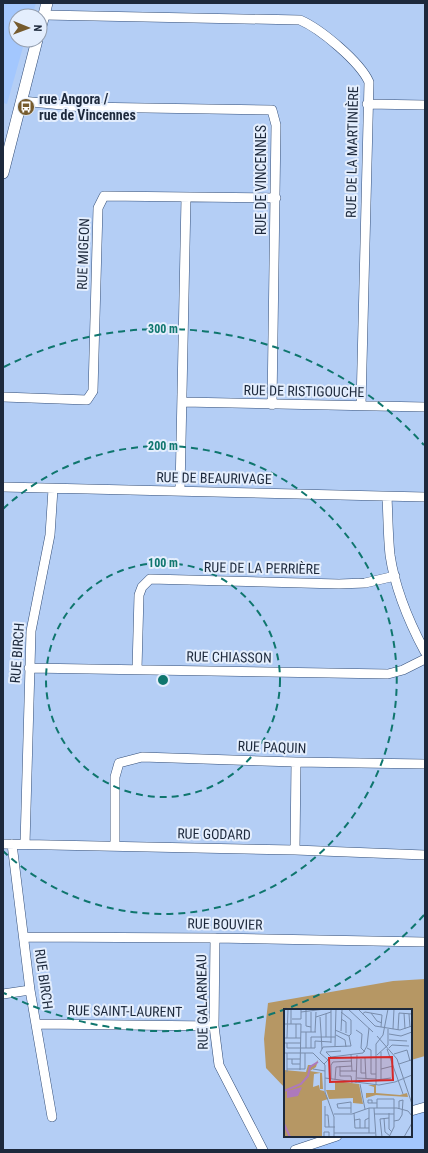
<svg xmlns="http://www.w3.org/2000/svg" width="428" height="1153" font-family="'Roboto Condensed',sans-serif">
<style>
.built{fill:#a3c7fe}
.green{fill:#b69764}
.lines{fill:none;stroke-linecap:round;stroke-linejoin:round}
.minor-casing{stroke:#334e78;stroke-width:10}
.tertiary-casing{stroke:#334e78;stroke-width:12}
.minor{stroke:#fff;stroke-width:9}
.tertiary{stroke:#fff;stroke-width:11}
.ring{fill:none;stroke:#0f766e;stroke-width:2;stroke-dasharray:7 5}
.labels{text-anchor:middle;dominant-baseline:central;stroke-width:4;stroke-linejoin:round;paint-order:stroke}
.poi-label{font-size:14px;font-weight:bold;fill:#1d293c;stroke:#e4eefd;text-anchor:start}
.street-label{font-size:14px;fill:#1d293c;stroke:#e4eefd}
.inset-river{fill:none;stroke:#ad79bc;stroke-width:2}
.inset-road{fill:none;stroke:#788cab;stroke-width:1}
.view{fill:#d62828;fill-opacity:0.15;stroke:#d62828;stroke-width:2}
.inset-edge{fill:none;stroke:#1d293c;stroke-width:2}
.centre{fill:#0f766e;stroke:#e4eefd;stroke-width:2}
.ring-label{font-size:12px;text-anchor:middle;font-weight:bold;fill:#0f766e;stroke:#e4eefd;stroke-width:4;stroke-linejoin:round;paint-order:stroke}
</style>
<rect width="100%" height="100%" fill="#b4cef5"/>
<path class="built" d="M3 3H36L32 16H16V40H25L7 104 3 103Z
M425 1105V1150H300L339 1136H411V1110Z"/>
<path class="green" d="M425 979V1056L411 1060V1010H285V1088L266 1068 264 1039 268 1003 393 981Z"/>
<g class="lines">
<g class="minor-casing">
<path id="minor" d="M44 15 300 20C321 29 360 62 369 82L361 405
M22 101 82 107 272 110 276 125 272 405
M367 104 425 105
M3 397 87 400 93 391 98 208 104 196 276 198
M183 402 425 407
M3 487 425 497
M180 491 186 198
M387 497C388 516 388 536 390 555 395 589 409 622 425 652
M29 668 388 674 403 670 425 659
M137 669 139 595 142 587 150 579 339 584 365 583 395 576
M3 844 295 850 425 855
M12 844 30 990 52 1117
M25 844 31 631 50 535 53 489
M115 846V777L119 763 142 757 296 762 425 764
M295 850 296 762
M24 937 215 938 425 942
M215 938 214 1026 219 1065 263 1150
M3 994 30 990
M37 1024 214 1026
M411 1111 425 1107
M295 1150 337 1136"/>
</g>
<g class="tertiary-casing">
<path id="tertiary" d="M40 30 47 3
M3 173 37 40"/>
</g>
<use href="#minor" class="minor"/>
<use href="#tertiary" class="tertiary"/>
</g>
<g class="ring">
<circle cx="163" cy="680" r="117"/>
<path d="M3 509A234 234 0 1 1 3 851"/>
<path d="M424 915A351 351 0 0 1 4 993M4 367A351 351 0 0 1 424 445"/>
</g>
<defs>
<g id="bus-disc" transform="scale(0.9)"><circle r="9.5" fill="#765b2d" stroke="#e4eefd"/><path d="M-5-6H5V4H4V6H2V4H-2V6H-4V4H-5ZM-3.5-4V0h7V-4ZM-3.5 1.2v1.5H-2V1.2ZM2 1.2v1.5H3.5V1.2Z" fill="#fff"/></g>
</defs>
<g fill-rule="evenodd">
<use href="#bus-disc" x="26" y="107"/>
</g>
<g class="labels">
<g class="poi-label">
<text x="39" y="99">rue Angora /<tspan x="39" dy="16">rue de Vincennes</tspan></text>
</g>
<g class="street-label">
<text transform="translate(352 152) rotate(-89)">RUE DE LA MARTINIÈRE</text>
<text transform="translate(261 180) rotate(-90)">RUE DE VINCENNES</text>
<text transform="translate(83 254) rotate(-88)">RUE MIGEON</text>
<text transform="translate(304 391) rotate(1)">RUE DE RISTIGOUCHE</text>
<text transform="translate(214 478) rotate(1)">RUE DE BEAURIVAGE</text>
<text transform="translate(262 568) rotate(1)">RUE DE LA PERRIÈRE</text>
<text transform="translate(17 653) rotate(-86)">RUE BIRCH</text>
<text transform="translate(229 657) rotate(1)">RUE CHIASSON</text>
<text transform="translate(272 747) rotate(2)">RUE PAQUIN</text>
<text transform="translate(214 834) rotate(1)">RUE GODARD</text>
<text transform="translate(225 924) rotate(1)">RUE BOUVIER</text>
<text transform="translate(44 979) rotate(82)">RUE BIRCH</text>
<text transform="translate(202 1002) rotate(-91)">RUE GALARNEAU</text>
<text transform="translate(125 1011) rotate(1)">RUE SAINT-LAURENT</text>
</g>
</g>
<g transform="translate(284 1009)">
<rect width="128" height="128" fill="#b4cef5"/>
<path d="M34 51 32 58 26 62 38 64 39 80H36V64L30 65 29 78 35 76 36 81 40 82 44 90 38 92V128H0V61L22 63 24 56H30ZM51 72 75 75 79 95 69 94V89L45 90 42 81H51ZM84 76H92V84L116 86 123 84 124 88 92 86 82 89V84H90V78Z" fill="#b69764"/>
<path d="M18 78 14 87 3 89V82Z" fill="#ad79bc"/>
<path class="inset-river" d="M0 82 17 75 24 67 26 58 34 53M0 115 6 128"/>
<path class="inset-road" d="M7 0V15M22 0V17L27 18M64 0 89 23M74 0 91 17 116 21 128 17M17 3 41 0M57 3 67 11V25L65 27M87 4 93 12 98 14M120 4 121 20M78 5 81 3 98 6 97 18M125 5 126 18M32 8 47 3M36 8 38 40M8 10H17V0M57 10 62 13V24M0 15H17L16 61M12 15V29M109 20 110 0M72 21 78 25 77 39 81 43M114 21 115 4 128 5M57 22 58 1M17 23H32M27 23V3M31 23 32 3M105 25 117 27 128 23M52 26 61 31 62 38M93 27 113 50 128 95M42 28V5M0 29H17M3 29 4 0M105 31 123 32M0 34H17M3 34V39H31V32L47 33M47 34V0M51 37 52 0M22 39V23M27 39V28H51M83 39 87 41V65H92M105 39 108 36 125 37M103 40 119 85M97 43V70M0 44H29L41 56V83L50 108V128M3 44V63M110 45 123 41 126 52M67 46 68 62M93 46 104 36V20M47 48 42 43 57 42M81 49 82 70M3 50H16M8 50V55H16M77 50V64H82M44 51 36 44 39 38 67 37 65 27 51 21M40 55 47 48 79 44 83 37 85 19M115 55 127 51M56 57V67H67L68 74M3 60H21V44M29 60 41 62M97 60 109 57M56 62H73M41 69 95 76 111 73 128 66M73 69 92 70M47 70V56L49 53 68 52M51 71 52 58 68 57M92 71 107 69M72 74 73 46M76 75 81 100M92 76V35L99 26 104 0M88 94V91H84V94H93M41 97V118H51M85 99V124M90 99 92 128M93 99V90H110V118L105 128M67 104V93L53 95 54 99H67M70 104 71 119H85M105 104V120L108 123M50 105H68L85 99H113L124 102 128 107M90 105H110M41 106H44L45 118M100 109 101 123 106 127M71 111 76 110V119M110 112 115 111 118 106 119 91 115 92V100M81 119V111L85 109M50 124H91M40 128V123H45V128M98 128 96 110 105 109M120 128 128 114"/>
<path class="view" d="M108 48 109 71 46 73 45 49Z"/>
<rect width="128" height="128" class="inset-edge"/>
</g>
<circle cx="163" cy="680" r="6" class="centre"/>
<g class="ring-label">
<text x="163" y="333">300 m</text>
<text x="163" y="450">200 m</text>
<text x="163" y="567">100 m</text>
</g>
<rect width="428" height="1153" fill="none" stroke="#1d293c" stroke-width="8"/>
<g transform="translate(28 28) rotate(91)"><circle r="19" fill="#e4eefd" stroke="#949fb0"/>
<path d="M0-3L7 15L0 10L-7 15Z" fill="#765b2d"/>
<text y="-6" font-size="11" font-weight="bold" text-anchor="middle" fill="#1d293c">N</text>
</g>
</svg>
